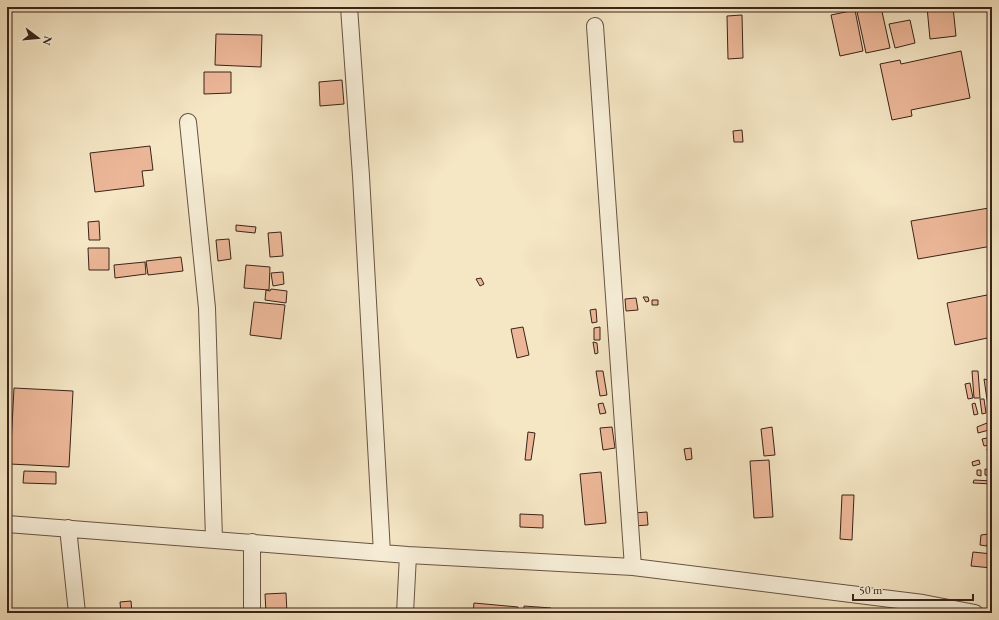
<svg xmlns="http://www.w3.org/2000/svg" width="999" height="620" font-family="'EB Garamond',serif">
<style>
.building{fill:#ecb798;stroke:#3a2319}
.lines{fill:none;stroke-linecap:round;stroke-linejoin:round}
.minor-casing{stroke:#695444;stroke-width:18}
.minor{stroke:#f8efd9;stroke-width:16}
</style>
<rect width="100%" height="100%" fill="#f5e6c4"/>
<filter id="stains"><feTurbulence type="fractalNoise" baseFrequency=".005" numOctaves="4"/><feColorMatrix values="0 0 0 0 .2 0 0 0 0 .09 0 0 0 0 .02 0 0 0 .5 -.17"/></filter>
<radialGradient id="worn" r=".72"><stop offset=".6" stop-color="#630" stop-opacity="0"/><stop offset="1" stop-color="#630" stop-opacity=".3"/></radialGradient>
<path class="building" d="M856 7H881L890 48 866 53Z
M927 7H953L956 36 930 39Z
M855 10 863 51 840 56 831 15Z
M742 15 743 58 728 59 727 16Z
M910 20 915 43 895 48 889 24Z
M216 34 262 35 261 67 215 65Z
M961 51 970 98 911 110 912 116 892 120 880 64 900 60 901 64Z
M204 72H231V93L204 94Z
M342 80 344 104 320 106 319 82Z
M742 130 743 142H734L733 131Z
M150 146 153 170 142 171 144 186 95 192 90 153Z
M989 208 992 226V246L918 259 911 221Z
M99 221 100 240H89L88 222Z
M236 225 256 227 255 233 236 231Z
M281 232 283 256 270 257 268 233Z
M229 239 231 259 218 261 216 240Z
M88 248H109V270H89Z
M181 257 183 271 148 275 146 261Z
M145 262 146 274 115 278 114 265Z
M246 265 270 267 269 290 244 288Z
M283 272 284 284 273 286 271 273Z
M481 278 484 284 480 286 476 279Z
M271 289 287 291 286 303 265 300 266 290 270 291Z
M992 294V337L955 345 947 303Z
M643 297H648L649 301 646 302Z
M636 298 638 310 626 311 625 299Z
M652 300H658V305H652Z
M254 302 285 305 281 339 250 335Z
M596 309 597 322 592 323 590 310Z
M523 327 529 355 517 358 511 329Z
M600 327V340H594V328Z
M593 342 597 343 598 353 595 354Z
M596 371H603L607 395 600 396Z
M972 371H978L980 398H974Z
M984 379 988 380 992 406H988Z
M970 383 973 398 968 399 965 384Z
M14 388 73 391 69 467 10 464Z
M980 399H984L986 413 982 414Z
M603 403 606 413 600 414 598 404Z
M975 403 978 414 974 415 972 404Z
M987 423 989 430 978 433 977 427Z
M612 427 615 448 603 450 600 428Z
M772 427 775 455 764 456 761 429Z
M528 432 535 433 531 460H525Z
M992 437V444L984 446 982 439Z
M992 447V459H989L987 449Z
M691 448 692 459 686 460 684 449Z
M769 460 773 517 754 518 750 461Z
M979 460 980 464 973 466 972 462Z
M985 469 992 470V476L985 475Z
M977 470H981V476L977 475Z
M24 471 56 472V484L23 483Z
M601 472 606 523 585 525 580 474Z
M974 480 992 481V484L973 483Z
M842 495H854L852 540 840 539Z
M647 512 648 525 634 526V513Z
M520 514 543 515V528L520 527Z
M989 534 987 546 980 545 981 535Z
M973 552 992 554V568L971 566Z
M286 593 287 613H266L265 594Z
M131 601 132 613H121L120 602Z
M474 603 518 607V613H473Z
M524 606 551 608V613H524Z"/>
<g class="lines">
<g class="minor-casing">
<path id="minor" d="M349 7 361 176 382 553
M595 26 633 567
M188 122 207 308 214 539
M7 524 408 555 633 567 923 603 975 613
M68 528 77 613
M252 542V613
M405 613 408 555"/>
</g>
<use href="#minor" class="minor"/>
</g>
<rect width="999" height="620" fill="none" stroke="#f5e6c4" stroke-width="24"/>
<rect x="8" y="8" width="983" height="604" fill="none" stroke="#3a2319" stroke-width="2"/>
<rect x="12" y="12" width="975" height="596" fill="none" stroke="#3a2319"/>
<g transform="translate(38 38) rotate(106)" stroke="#f8efd9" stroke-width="3" paint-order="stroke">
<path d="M0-3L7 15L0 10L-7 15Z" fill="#3a2319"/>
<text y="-6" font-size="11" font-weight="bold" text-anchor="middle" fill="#3a2319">N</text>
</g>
<path d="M853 594v6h120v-6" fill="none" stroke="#3a2319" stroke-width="2"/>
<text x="859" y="594" font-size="12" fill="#3a2319" stroke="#f8efd9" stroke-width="3" paint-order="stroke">50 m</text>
<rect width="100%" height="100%" filter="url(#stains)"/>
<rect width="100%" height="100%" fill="url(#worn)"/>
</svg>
